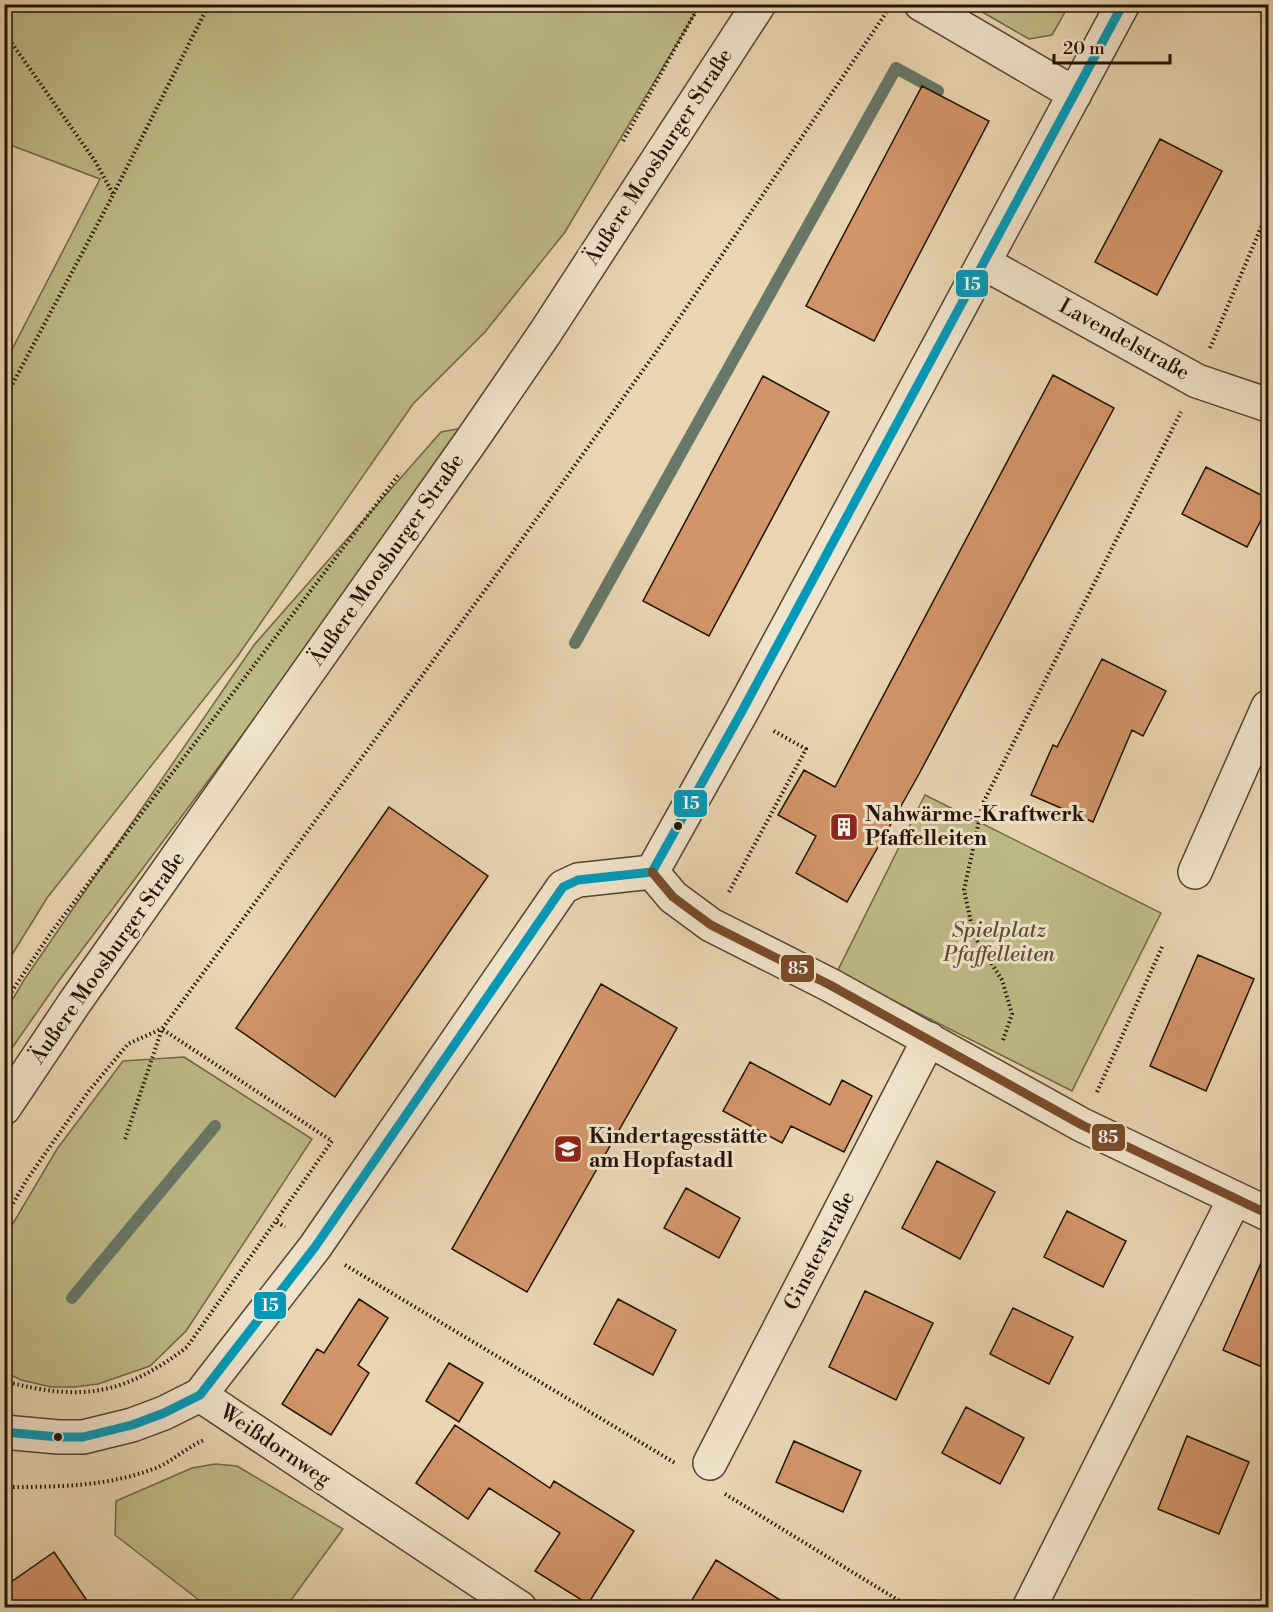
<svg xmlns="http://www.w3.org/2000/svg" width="1273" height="1612" font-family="'Libre Bodoni',serif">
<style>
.green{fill:#bebb87;stroke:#6f6746;stroke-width:1.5}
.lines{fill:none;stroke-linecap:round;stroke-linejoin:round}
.stream{stroke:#677768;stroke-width:12}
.building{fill:#d29569;stroke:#201304;stroke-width:1.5}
.minor-casing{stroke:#52442f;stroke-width:36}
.path{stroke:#201304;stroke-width:4;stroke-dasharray:1.5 3;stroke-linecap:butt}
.minor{stroke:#f1e4cc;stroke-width:33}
.bus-1-casing{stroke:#f1e4cc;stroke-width:14}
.bus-2-casing{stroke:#f1e4cc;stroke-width:14}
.bus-1{stroke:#039aba;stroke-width:9}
.bus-2{stroke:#7a4b2a;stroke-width:9}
.bus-dot{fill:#201304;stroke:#f1e4cc;stroke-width:2}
.labels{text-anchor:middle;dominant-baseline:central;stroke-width:6;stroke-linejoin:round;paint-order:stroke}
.street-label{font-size:21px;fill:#201304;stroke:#f1e4cc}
.poi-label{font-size:21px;font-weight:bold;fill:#201304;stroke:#f1e4cc;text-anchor:start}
.park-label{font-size:21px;font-style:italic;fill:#574e32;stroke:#f1e4cc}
.line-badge{stroke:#f1e4cc;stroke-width:2}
.badge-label{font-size:16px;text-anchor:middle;font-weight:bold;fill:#fff}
</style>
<rect width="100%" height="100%" fill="#e9d5b1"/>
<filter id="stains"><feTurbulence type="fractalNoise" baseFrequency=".00333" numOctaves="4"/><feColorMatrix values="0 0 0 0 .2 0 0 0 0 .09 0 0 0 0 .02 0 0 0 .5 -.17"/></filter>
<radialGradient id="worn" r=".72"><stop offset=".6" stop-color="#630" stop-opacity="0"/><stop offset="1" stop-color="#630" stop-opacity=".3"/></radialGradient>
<path class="green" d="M4 5H700L565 232 485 332 413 404 237 657 47 898 5 966V363L100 179 5 143Z
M970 5H1069L1052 35 1029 39Z
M473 426 58 982 5 1058V1012L24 980 254 645 441 432Z
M925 795 1161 913 1072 1091 837 972Z
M184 1057 312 1139 186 1331 150 1366 98 1384 75 1387H51L21 1380 5 1372V1237L57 1149 123 1061Z
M215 1464 237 1466 343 1529 286 1607H208L115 1535 116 1501 192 1468Z"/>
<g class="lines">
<path class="stream" d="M575 643 896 68 938 91
M72 1298 215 1126"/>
</g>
<path class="building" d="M922 86 989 121 874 341 806 306Z
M1160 139 1222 171 1157 295 1095 262Z
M1053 375 1114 408 919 774 847 902 796 873 816 836 778 815 804 770 835 787Z
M763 376 829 412 709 636 643 601Z
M1206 467 1269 499V505L1247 547 1182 514Z
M1102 659 1166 691 1143 736 1132 730 1093 822 1031 795 1053 745 1057 747Z
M389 807 488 876 335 1097 236 1028Z
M1198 955 1254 979 1206 1091 1150 1066Z
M601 984 677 1028 527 1292 452 1249Z
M750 1062 830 1105 842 1080 872 1096 844 1152 791 1126 782 1143 723 1111Z
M937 1161 995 1192 960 1259 902 1228Z
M686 1188 740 1218 719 1258 664 1228Z
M1067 1211 1126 1241 1103 1287 1044 1257Z
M1269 1245V1370L1223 1350Z
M865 1291 933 1323 896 1400 829 1367Z
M359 1299 388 1318 358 1365 369 1373 331 1435 282 1404 317 1349 324 1353Z
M618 1299 676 1330 653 1375 594 1344Z
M1013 1308 1073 1337 1049 1384 990 1354Z
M449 1363 483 1383 459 1422 426 1401Z
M966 1407 1024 1438 1000 1484 942 1453Z
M455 1425 550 1488 554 1481 634 1531 588 1604 535 1571 560 1533 489 1488 468 1519 416 1483Z
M1187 1436 1249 1462 1219 1534 1158 1509Z
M794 1441 861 1471 843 1512 776 1482Z
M54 1552 92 1608H4V1587Z
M716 1560 793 1608H687Z"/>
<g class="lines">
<g class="minor-casing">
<path id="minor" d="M921 4 1075 94
M984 263 1197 381 1268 405
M652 872 673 897 711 925 830 985 1082 1125 1268 1214
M1195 872 1268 707
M4 1108 75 1002 471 441 545 333 759 4
M200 1395 520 1608
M4 1432 58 1437H83L132 1425 164 1413 200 1395 315 1247 563 887 578 880 652 872 741 713 1123 4
M710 1463 929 1039
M1029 1608 1235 1198"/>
</g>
<path class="path" d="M4 32 95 161 113 194
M623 141 700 4
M1210 348 1268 211
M4 400 113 195 209 4
M729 892 806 749 772 730
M4 1003 50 934 400 473
M1003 1040 1012 1014 1002 980 974 936 964 890 983 803 1181 412
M1097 1092 1162 947
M125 1139 162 1029 505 563 661 345 886 13
M4 1219 26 1181 88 1092 128 1044 161 1029
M277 1222 285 1227
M345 1265 675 1463
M4 1381C81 1402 124 1395 187 1347L332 1141 162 1029
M4 1487C56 1487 107 1487 156 1468 173 1461 187 1447 204 1440
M725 1494 911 1608"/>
<use href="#minor" class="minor"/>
<g class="bus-1-casing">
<path id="bus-1" d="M4 1432 58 1437H83L132 1425 164 1413 200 1395 315 1247 563 887 578 880 652 872 741 713 1123 4"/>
</g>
<g class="bus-2-casing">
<path id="bus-2" d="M652 872 673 897 711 925 830 985 1082 1125 1268 1214"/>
</g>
<use href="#bus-1" class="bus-1"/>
<use href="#bus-2" class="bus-2"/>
</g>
<defs>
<g id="building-square" transform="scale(1.5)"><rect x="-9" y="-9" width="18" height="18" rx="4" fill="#8f2418" stroke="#f1e4cc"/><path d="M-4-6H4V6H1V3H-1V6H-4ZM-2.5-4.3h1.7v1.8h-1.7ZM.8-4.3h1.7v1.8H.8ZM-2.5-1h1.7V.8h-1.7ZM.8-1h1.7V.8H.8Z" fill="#fff"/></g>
<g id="school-square" transform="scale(1.5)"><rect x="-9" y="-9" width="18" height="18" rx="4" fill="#8f2418" stroke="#f1e4cc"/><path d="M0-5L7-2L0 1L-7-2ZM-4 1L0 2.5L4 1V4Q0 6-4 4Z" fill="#fff"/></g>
</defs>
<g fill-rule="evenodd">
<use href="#building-square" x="844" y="827"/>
<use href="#school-square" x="568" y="1149"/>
</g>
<g class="bus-dot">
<circle cx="678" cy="826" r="5"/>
<circle cx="58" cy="1437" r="5"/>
</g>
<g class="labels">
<g class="street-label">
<text transform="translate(659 157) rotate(-57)">Äußere Moosburger Straße</text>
<text transform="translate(1124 340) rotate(29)">Lavendelstraße</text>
<text transform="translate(387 560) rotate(-55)">Äußere Moosburger Straße</text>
<text transform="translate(108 958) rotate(-55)">Äußere Moosburger Straße</text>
<text transform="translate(820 1251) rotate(-63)">Ginsterstraße</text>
<text transform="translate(275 1446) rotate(34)">Weißdornweg</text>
</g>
<g class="poi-label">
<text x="865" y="815">Nahwärme-Kraftwerk<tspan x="865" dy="24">Pfaffelleiten</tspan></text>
<text x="589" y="1137">Kindertagesstätte<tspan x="589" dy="24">am Hopfastadl</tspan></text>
</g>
<g class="park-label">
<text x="999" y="931">Spielplatz<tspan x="999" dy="24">Pfaffelleiten</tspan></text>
</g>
</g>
<g class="line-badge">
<rect x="955" y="269" width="34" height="29" rx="6" fill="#039aba"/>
<rect x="673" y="789" width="35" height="29" rx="6" fill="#039aba"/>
<rect x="780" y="954" width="35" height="29" rx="6" fill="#7a4b2a"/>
<rect x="1091" y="1123" width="35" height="29" rx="6" fill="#7a4b2a"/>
<rect x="253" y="1291" width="34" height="29" rx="6" fill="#039aba"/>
</g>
<g class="badge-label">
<text x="972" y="290">15</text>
<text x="691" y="809">15</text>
<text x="798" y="974">85</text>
<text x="1108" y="1143">85</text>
<text x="270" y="1311">15</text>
</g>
<rect width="1273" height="1612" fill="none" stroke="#e9d5b1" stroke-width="24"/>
<rect x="6" y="6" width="1261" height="1600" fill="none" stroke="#201304" stroke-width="3"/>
<rect x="12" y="12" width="1249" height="1588" fill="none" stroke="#201304" stroke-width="1.5"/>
<path d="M1054 54v9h116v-9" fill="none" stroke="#201304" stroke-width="3"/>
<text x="1063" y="54" font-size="18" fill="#201304" stroke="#f1e4cc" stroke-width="4.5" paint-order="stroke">20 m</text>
<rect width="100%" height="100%" filter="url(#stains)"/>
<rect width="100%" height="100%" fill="url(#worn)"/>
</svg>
